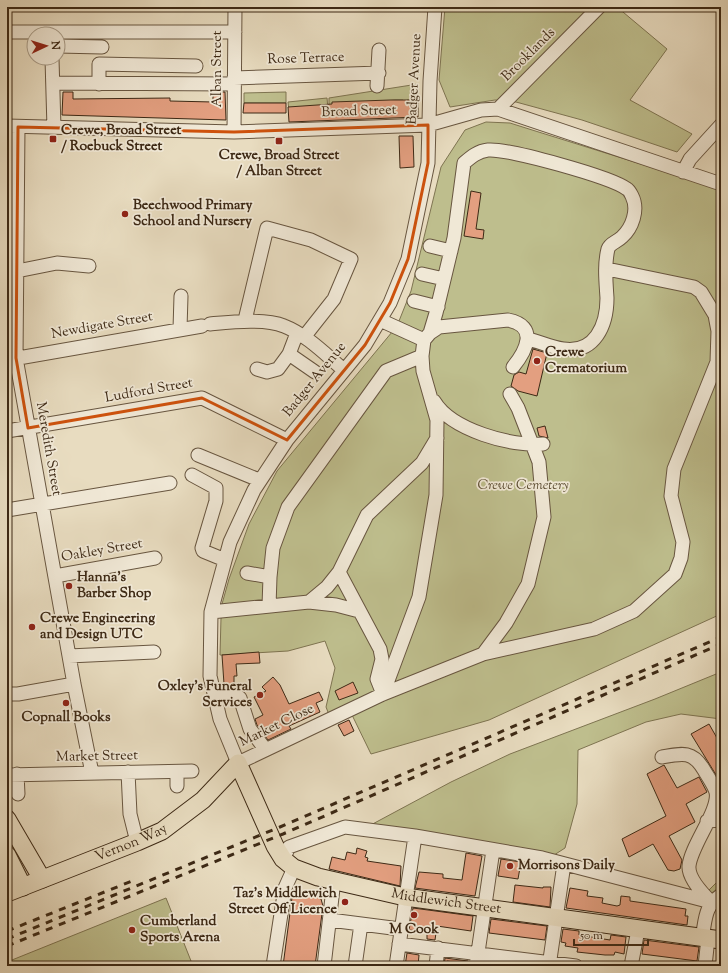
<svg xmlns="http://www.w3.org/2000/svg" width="728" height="973" font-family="'Sorts Mill Goudy',serif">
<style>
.green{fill:#bebe8d;stroke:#7e7451}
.building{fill:#e39f80;stroke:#3d2915}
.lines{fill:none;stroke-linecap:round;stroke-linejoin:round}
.minor-casing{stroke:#685640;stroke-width:15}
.major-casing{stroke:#3d2915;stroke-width:19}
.minor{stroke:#f0e8d6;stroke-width:13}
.major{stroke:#e8dcc0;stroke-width:17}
.rail{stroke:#3d2915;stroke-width:3;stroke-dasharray:7 7;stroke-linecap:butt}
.marked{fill:none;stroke:#ce520d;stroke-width:3;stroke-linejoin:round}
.poi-dot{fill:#8f2418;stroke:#f0e8d6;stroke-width:1.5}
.labels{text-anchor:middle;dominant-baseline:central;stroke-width:3.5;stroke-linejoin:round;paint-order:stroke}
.street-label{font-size:14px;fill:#3d2915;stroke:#f0e8d6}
.poi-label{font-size:14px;font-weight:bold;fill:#3d2915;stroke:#f0e8d6;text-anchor:start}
.park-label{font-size:14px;font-style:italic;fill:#5d4e33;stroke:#f0e8d6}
</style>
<rect width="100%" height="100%" fill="#e8dcc0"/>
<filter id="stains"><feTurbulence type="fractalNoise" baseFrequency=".005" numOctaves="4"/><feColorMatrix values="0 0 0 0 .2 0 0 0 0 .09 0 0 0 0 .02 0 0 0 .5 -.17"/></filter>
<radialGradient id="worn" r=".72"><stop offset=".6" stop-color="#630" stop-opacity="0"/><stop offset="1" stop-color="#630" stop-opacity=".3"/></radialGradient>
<path class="green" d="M445 7H617L667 49 630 100 692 134 677 152 582 120 516 102 495 100 450 107 439 80Z
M418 84V103L415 104V100H407V104H403V100H395L329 107V98Z
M286 92V103H244V93Z
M327 98 328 109 289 111 288 102Z
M486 122 510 123 529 129 721 189V614L489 720 371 754 352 715 333 725 326 707 335 668 325 641 288 651 220 655 221 618 229 613V607L222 604 229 579 249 524 277 471 397 326 411 291 441 167 465 130Z
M721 672V719L681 714 646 722 578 750 577 804 565 848 551 857 367 827 451 782 510 754 655 699Z
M721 881V895H704L716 883Z
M166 898 193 966H7V962Z"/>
<path class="building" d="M63 92H73V99L170 98V101L213 102V92H225L226 120 62 115Z
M390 100H415V104L418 103V117L289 122 288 107 332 104V102Z
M244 103H286V113H243Z
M399 136H413L414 167 400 168Z
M471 191 481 193 476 229 484 230 483 239 464 236Z
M533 349 547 353 537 396 518 391 511 386 514 375 519 372 526 374Z
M545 426 548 438 539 436 537 428Z
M259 652 260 663 236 664 237 676H234V685L224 684 222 655Z
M273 677 280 685 289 704 319 692 323 700 316 703 320 712 289 726 291 729 268 740 257 725 255 719 263 715 254 697 266 691 262 687Z
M353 682 358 693 339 700 335 691Z
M349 720 354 731 344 736 338 725Z
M709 724 721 745V783L691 734Z
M664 765 677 788 699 777 707 792 686 804 695 822 669 836 682 860 680 869 674 871 668 870 653 844 629 857 622 839 666 816 647 774Z
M357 848 367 851 365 857 368 858 367 861 401 866 400 886 329 869 332 857 345 860 347 852 356 854Z
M466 853 482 856 475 896 415 888 419 872 443 874V878L462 880Z
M501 859 521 862 518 879 498 876Z
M515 885 543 888V887H551L550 907 513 902Z
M570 888 588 891 587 896 603 898 602 903 617 906 620 905 621 896 630 897V901L686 909 685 916H688L687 925 566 908Z
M293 890 316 895 321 899 323 906 315 966H283Z
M413 908 473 916 471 931 437 926 435 940 427 939V932L409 930Z
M491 919 547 926 545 940 489 933Z
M563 929 579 931V935L610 940 611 935 626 937 624 954 615 952 614 955H605L577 952 578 948 565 946 566 943 561 942Z
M644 940 699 947 697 961 642 954Z
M407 953 419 955 418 966H405Z
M445 958 468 961 467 964 447 961V966H444Z
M485 963 497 964V966H484Z"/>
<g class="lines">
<g class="minor-casing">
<path id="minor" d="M435 7 430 81 428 163 408 259 390 303 365 345 287 440 254 490 230 542 211 612 210 676 220 719 238 763 383 694 483 654 506 623 528 584 544 517 539 462 518 408 510 394
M7 32H235
M58 46 102 47
M52 59 54 128
M234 78 379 73
M53 83 234 84
M99 84V64L196 66
M377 86 379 50
M498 109 599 7
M7 126 234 132 428 125 481 110 498 109 721 184
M18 127 16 358 74 684 92 773
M234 132 235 7
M683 172 690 159 721 125
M430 246 451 251
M17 271 57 263 89 266
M422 274 444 279
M414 301 438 307
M245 320 267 228 311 240 351 259 334 299 304 337
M380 320 424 340
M210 324C231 322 265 318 284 326 307 335 326 355 344 370
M180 329 181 296
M430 333 436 313 454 238 464 163C471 157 478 151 488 150 507 148 611 177 627 189 629 190 631 194 632 196 639 210 632 228 622 237 617 242 610 243 608 249 604 265 606 282 607 298 607 325 595 354 563 349 551 347 540 342 528 339
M289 354 315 372
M7 360 202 326
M257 369 267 372 278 369 289 354 297 333
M434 401C451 430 512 447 543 444
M7 431 202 398 287 440
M198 455 259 480
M192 475 216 488V501L202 548 203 551 225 560
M7 510 170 483
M247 573 270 577
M55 576 155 558
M309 602 327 587 339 572
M269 606 270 577 273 548 288 507 386 371 422 356
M211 612 309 602 336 605 359 611
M483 654 594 629 634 611 675 574 681 558 683 542 671 496 674 469 717 362 718 331 715 315 701 292 694 287 607 269
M69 656 154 652
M214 693 232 692 240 698 250 729 265 749
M7 694H18L74 684
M383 694 419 597 436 495 437 420 423 371 422 356 424 340 430 333 439 327 508 320C539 326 526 351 513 367
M383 694 377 679 382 659 380 649 339 572 367 515 422 463 437 438
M662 757C683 753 693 751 704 770 708 777 714 785 716 792 720 810 691 845 689 866 688 878 703 894 711 902
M128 772 130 814 137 842
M177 772V786
M17 774 18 794
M7 775 192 771
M707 821 721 820
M283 859 289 847 345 827 415 836 542 858 711 902
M330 920 400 929
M702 938C706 918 704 907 721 895
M399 944 576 966
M273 966 285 888 294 868
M324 966 334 880
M355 966 361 924
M396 966 415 836
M436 966 438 948
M476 966 493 850
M549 966 564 864
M631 966 638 930
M705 966 708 938"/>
</g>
<g class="major-casing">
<g id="major">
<path d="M7 819 42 879"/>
<path d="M7 855 23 887"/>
<path id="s1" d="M7 893 137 842 162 831 203 800 238 763 275 846 283 859 294 868 318 877 405 897 721 940"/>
</g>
</g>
<use href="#minor" class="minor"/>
<use href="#major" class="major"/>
<path class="rail" d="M7 931 132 881
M7 939 280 827 721 637
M7 946 283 834 721 644"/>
</g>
<path class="marked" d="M428 125V163L408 259 390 303 365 345 287 440 202 398 28 428 16 358 18 127 234 132Z"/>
<g class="poi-dot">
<rect x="49" y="135" width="8" height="8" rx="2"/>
<rect x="275" y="137" width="8" height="8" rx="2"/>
<circle cx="125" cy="214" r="4"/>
<circle cx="537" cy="361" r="4"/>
<circle cx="69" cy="586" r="4"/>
<circle cx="32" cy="627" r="4"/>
<circle cx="260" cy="695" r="4"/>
<circle cx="66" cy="703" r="4"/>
<circle cx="510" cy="866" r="4"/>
<circle cx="345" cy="902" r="4"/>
<circle cx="414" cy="915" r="4"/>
<circle cx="132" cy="930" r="4"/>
</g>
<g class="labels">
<g class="street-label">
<text transform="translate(529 55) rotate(-45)">Brooklands</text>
<text transform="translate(306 59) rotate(-2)">Rose Terrace</text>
<text transform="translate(218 69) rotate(-90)">Alban Street</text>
<text transform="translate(415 79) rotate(-87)">Badger Avenue</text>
<text transform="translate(359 112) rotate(-2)">Broad Street</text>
<text transform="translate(102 326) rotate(-10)">Newdigate Street</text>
<text transform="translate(315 380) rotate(-51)">Badger Avenue</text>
<text transform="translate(149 391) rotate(-10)">Ludford Street</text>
<text transform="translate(48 449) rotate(80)">Meredith Street</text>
<text transform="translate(102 551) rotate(-10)">Oakley Street</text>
<text transform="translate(277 726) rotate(-26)">Market Close</text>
<text transform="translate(97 757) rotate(-1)">Market Street</text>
<text stroke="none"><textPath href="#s1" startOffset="134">Vernon Way</textPath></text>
<text stroke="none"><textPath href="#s1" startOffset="546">Middlewich Street</textPath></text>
</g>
<g class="poi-label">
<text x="61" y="131">Crewe, Broad Street<tspan x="61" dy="16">/ Roebuck Street</tspan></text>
<text x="279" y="156" text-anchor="middle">Crewe, Broad Street<tspan x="279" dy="16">/ Alban Street</tspan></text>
<text x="133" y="206">Beechwood Primary<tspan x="133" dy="16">School and Nursery</tspan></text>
<text x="545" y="353">Crewe<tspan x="545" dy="16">Crematorium</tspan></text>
<text x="77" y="578">Hanna's<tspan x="77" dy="16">Barber Shop</tspan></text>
<text x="40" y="619">Crewe Engineering<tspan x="40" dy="16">and Design UTC</tspan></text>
<text x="252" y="687" text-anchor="end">Oxley's Funeral<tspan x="252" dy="16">Services</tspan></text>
<text x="66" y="718" text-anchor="middle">Copnall Books</text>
<text x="518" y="866">Morrisons Daily</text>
<text x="337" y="894" text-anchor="end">Taz's Middlewich<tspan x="337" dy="16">Street Off Licence</tspan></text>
<text x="140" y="922">Cumberland<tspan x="140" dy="16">Sports Arena</tspan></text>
<text x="414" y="930" text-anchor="middle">M Cook</text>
</g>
<g class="park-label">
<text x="523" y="486">Crewe Cemetery</text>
</g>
</g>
<rect width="728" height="973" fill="none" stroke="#e8dcc0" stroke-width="24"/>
<rect x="8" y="8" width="712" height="957" fill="none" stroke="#3d2915" stroke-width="2"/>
<rect x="12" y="12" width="704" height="949" fill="none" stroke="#3d2915"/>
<g transform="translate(46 46) rotate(86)"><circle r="19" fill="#f0e8d6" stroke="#a89c89"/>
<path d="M0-3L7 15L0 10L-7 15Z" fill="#8f2418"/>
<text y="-6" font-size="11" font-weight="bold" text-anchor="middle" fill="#3d2915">N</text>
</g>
<path d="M574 939v6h74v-6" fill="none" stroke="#3d2915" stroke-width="2"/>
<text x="580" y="939" font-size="12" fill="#3d2915" stroke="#f0e8d6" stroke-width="3" paint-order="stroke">50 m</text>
<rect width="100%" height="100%" filter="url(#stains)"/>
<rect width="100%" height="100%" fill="url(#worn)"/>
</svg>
